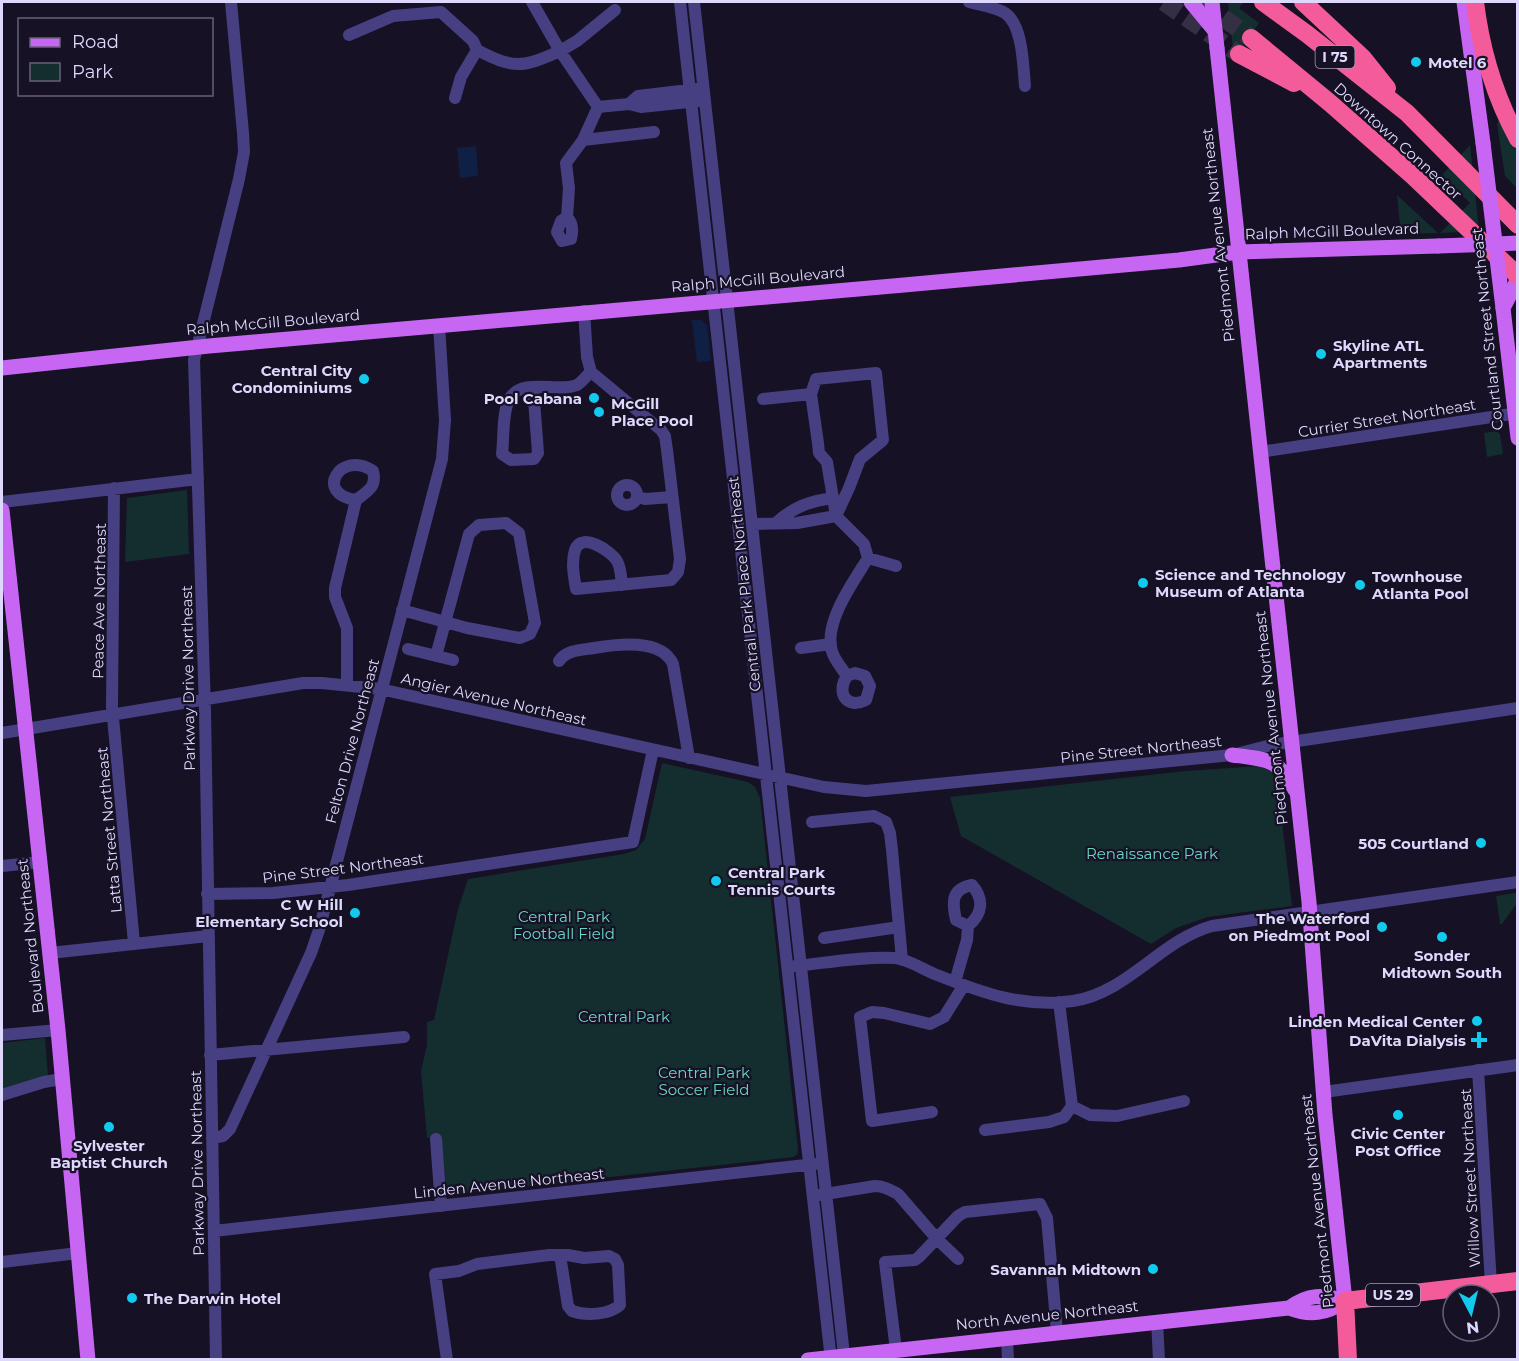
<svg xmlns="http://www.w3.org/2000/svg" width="1519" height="1361" font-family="Montserrat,sans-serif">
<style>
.green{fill:#142e2f}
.water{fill:#102045}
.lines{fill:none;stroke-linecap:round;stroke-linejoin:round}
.highway-tunnel{stroke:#342f45;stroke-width:18;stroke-dasharray:18 9;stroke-linecap:butt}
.minor{stroke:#463f81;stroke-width:12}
.major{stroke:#c866f4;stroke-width:15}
.highway{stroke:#f45b9a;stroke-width:18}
.major-bridge{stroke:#c866f4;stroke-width:15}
.poi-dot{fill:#11caee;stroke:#161125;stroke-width:2}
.labels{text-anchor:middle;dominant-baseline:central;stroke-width:4.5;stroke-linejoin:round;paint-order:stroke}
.shield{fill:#161125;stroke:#a29cbc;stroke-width:1.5}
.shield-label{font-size:14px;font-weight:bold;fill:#ded8fc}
.poi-label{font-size:15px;font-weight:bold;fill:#ded8fc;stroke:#161125;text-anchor:end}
.street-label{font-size:15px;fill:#ded8fc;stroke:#161125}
.park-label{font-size:15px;fill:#68d8c3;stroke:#161125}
</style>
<rect width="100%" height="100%" fill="#161125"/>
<path class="green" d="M1228 2H1244L1239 8 1259 23 1234 59Z
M1500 116 1517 152V188L1505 176 1497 124Z
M1470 145 1479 231 1440 233 1470 203 1442 175Z
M1397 195 1438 233 1401 234Z
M1496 431 1500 434 1503 454 1487 457 1484 433Z
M187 490 189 554 125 562 127 498Z
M662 763 748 782 755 787 760 798 798 1150 797 1155 793 1157 447 1195 441 1137 427 1138 421 1071 427 1045V1022L434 1020 458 909 468 879 624 854 636 850 645 839Z
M1259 766 1270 771 1277 780 1292 906 1208 917 1176 928 1151 944 961 836 950 797 1186 771Z
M1515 893 1517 895V903L1502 924H1500L1496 896Z
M45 1038 48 1076 2 1090V1043Z"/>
<path class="water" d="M476 146 478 176 460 178 457 148Z
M692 320H701L707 325 711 361 697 362Z"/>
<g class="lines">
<path class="highway-tunnel" d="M1164 2 1239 54
M1201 2 1251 38"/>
<path class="minor" d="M532 2 560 51 577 41 615 10
M680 2 831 1360
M694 2 844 1355
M969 2C980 5 996 7 1005 13 1023 25 1023 66 1025 86
M349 35 393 16 441 12 473 41 477 50
M455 98 461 77 477 50C514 69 522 68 560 51L598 107
M629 104 638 96 697 89
M583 140 598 107 629 104 641 107 698 101
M567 217 561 221 557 232 562 241 571 239C573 231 573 223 567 217L569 188 566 163 583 140 654 132
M584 311 587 357 591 372 661 430 665 436 667 450 680 559 678 572 671 580 576 589C574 577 571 562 575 550 581 531 611 551 617 561 621 568 621 577 622 585
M533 387 538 453 534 459 511 460 502 454C504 439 502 410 510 398 523 377 558 393 577 385 582 382 586 376 591 372
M763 399 811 394
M1260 452 1518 413
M617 495a10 10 0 1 1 20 0a10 10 0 1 1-20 0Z
M114 488 112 707 134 943
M638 497 645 499 672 497
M2 502 198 479
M836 516 849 488 860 459 883 440 876 373 816 379 811 394 818 443 819 453 827 462 836 516 864 544 868 558C854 581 826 619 831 647 832 657 841 667 847 676 836 692 846 710 866 700L870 686 865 676 855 673 847 676
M776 523C793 507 810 501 833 498
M753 524 797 523 836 516
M868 558 896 566
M402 610 467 628 520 638 530 634 535 623 519 533 506 523 479 525 469 534 436 656
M801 648 831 644
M408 649 453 660
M559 661C566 650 581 650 594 648 617 644 661 638 673 664L689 758
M347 685V628L335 597V588L356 500C368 491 377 487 373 471 341 449 313 494 356 500
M2 733 303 683H322L380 689 792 780 824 787 866 791 1232 755 1271 745 1518 708
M812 822 874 816 886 822 890 833 892 850 902 960
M2 866 40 862
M207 894 273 893 348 885 633 842 653 750
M824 938 899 927
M50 953 208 936
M795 966C826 963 864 956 895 958 908 959 924 970 937 975 983 993 1023 1008 1073 1001 1127 993 1161 940 1212 926L1518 882
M955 982 967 940 968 926C983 914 984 899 972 885 951 889 952 902 956 920L968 926
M1059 1002 1072 1106 1090 1115 1117 1116 1184 1101
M2 1035 58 1030
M210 1055 404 1037
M1478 1070 1491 1284
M1324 1092 1518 1065
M2 1095 44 1082 62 1079
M932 1112 872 1121 860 1017 872 1012 884 1013 930 1024 944 1017 964 985
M985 1130 1049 1122 1064 1117 1072 1106
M212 1138 223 1136 230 1129 311 953 319 930 442 459 445 420 439 325
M436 1139 441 1206
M819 1195 875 1186C884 1186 890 1190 898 1194L937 1239 958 1259
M214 1231 815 1164
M2 1262 78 1253
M1157 1321 1159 1360
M1007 1338 1008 1360
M896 1350 885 1262 915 1260 919 1257 958 1216 965 1212 1040 1204 1047 1218 1057 1332
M216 1360 205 710 194 360 239 179 244 152 243 133 231 2
M447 1360 435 1274 459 1271 477 1264 549 1255H568L584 1258 609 1256 615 1259 618 1265 620 1305C609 1315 586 1316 572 1311L568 1306 560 1255"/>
<path class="major" d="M1191 2 1215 31
M1464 2 1483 143
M1217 48 1309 902 1325 1115 1345 1301
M1496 244 1518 243
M1518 279 1503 308 1518 438
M2 368 209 346 904 285 1179 260 1238 252 1438 246
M2 510 58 1030 88 1360
M1232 755C1264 759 1279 758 1295 790
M1289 1308C1308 1294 1323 1294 1345 1301
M808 1360 1289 1308C1310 1316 1326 1314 1345 1301"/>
<path class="highway" d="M1263 2 1307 34 1407 113 1518 225
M1303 2 1363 58 1387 88
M1475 2C1481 51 1494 95 1518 139
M1251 38 1330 103 1413 176 1518 276
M1239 54 1294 83
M1348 1360 1345 1301 1518 1281"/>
<path class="major-bridge" d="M1212 2 1217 48
M1483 143 1503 308
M1438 246 1496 244"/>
</g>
<g class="poi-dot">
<circle cx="1416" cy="62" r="6"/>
<circle cx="1321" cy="354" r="6"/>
<circle cx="364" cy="379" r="6"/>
<circle cx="594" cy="398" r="6"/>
<circle cx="599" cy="412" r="6"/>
<circle cx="1143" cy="583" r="6"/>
<circle cx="1360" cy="585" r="6"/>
<circle cx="1481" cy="843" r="6"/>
<circle cx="716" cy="881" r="6"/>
<circle cx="355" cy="913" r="6"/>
<circle cx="1382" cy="927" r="6"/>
<circle cx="1442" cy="937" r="6"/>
<circle cx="1477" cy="1021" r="6"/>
<path d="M1476 1031h6v6h6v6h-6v6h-6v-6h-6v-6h6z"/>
<circle cx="1398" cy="1115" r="6"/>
<circle cx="109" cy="1127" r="6"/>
<circle cx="1153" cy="1269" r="6"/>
<circle cx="132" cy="1298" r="6"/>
</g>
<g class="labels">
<g class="shield">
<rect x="1315.5" y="46" width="39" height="22" rx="4.5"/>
<rect x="1366" y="1284" width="54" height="22" rx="4.5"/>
</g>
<g class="shield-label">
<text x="1335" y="57">I 75</text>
<text x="1393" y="1295">US 29</text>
</g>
<g class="poi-label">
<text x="1428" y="62" text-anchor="start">Motel 6</text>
<text x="1333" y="345" text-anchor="start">Skyline ATL<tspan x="1333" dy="17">Apartments</tspan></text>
<text x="352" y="370">Central City<tspan x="352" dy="17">Condominiums</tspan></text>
<text x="582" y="398">Pool Cabana</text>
<text x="611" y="403" text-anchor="start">McGill<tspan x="611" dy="17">Place Pool</tspan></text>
<text x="1155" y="574" text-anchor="start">Science and Technology<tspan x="1155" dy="17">Museum of Atlanta</tspan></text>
<text x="1372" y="576" text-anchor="start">Townhouse<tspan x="1372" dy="17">Atlanta Pool</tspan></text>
<text x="1469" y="843">505 Courtland</text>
<text x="728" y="872" text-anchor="start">Central Park<tspan x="728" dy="17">Tennis Courts</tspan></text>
<text x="343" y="904">C W Hill<tspan x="343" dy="17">Elementary School</tspan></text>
<text x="1370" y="918">The Waterford<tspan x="1370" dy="17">on Piedmont Pool</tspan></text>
<text x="1442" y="955" text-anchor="middle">Sonder<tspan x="1442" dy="17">Midtown South</tspan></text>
<text x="1465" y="1021">Linden Medical Center</text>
<text x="1466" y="1040">DaVita Dialysis</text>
<text x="1398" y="1133" text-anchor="middle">Civic Center<tspan x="1398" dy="17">Post Office</tspan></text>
<text x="109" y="1145" text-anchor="middle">Sylvester<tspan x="109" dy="17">Baptist Church</tspan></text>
<text x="1141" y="1269">Savannah Midtown</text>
<text x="144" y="1298" text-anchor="start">The Darwin Hotel</text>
</g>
<g class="street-label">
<text transform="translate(1398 141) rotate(42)">Downtown Connector</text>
<text transform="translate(1332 231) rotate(-2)">Ralph McGill Boulevard</text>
<text transform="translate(1218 235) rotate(-96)">Piedmont Avenue Northeast</text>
<text transform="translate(758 279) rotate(-5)">Ralph McGill Boulevard</text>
<text transform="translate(273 322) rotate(-5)">Ralph McGill Boulevard</text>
<text transform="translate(1487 329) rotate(-96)">Courtland Street Northeast</text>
<text transform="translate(1387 418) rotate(-9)">Currier Street Northeast</text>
<text transform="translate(744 584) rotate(-96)">Central Park Place Northeast</text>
<text transform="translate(99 601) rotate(-89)">Peace Ave Northeast</text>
<text transform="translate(188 678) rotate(-91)">Parkway Drive Northeast</text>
<text transform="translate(494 699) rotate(13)">Angier Avenue Northeast</text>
<text transform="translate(1271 718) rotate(-96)">Piedmont Avenue Northeast</text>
<text transform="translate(352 741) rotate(-75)">Felton Drive Northeast</text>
<text transform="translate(1141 749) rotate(-6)">Pine Street Northeast</text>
<text transform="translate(109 830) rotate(-95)">Latta Street Northeast</text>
<text transform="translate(343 868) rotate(-7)">Pine Street Northeast</text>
<text transform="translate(30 936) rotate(-96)">Boulevard Northeast</text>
<text transform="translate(197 1163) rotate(-91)">Parkway Drive Northeast</text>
<text transform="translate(1470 1178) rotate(-93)">Willow Street Northeast</text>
<text transform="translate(509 1183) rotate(-6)">Linden Avenue Northeast</text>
<text transform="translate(1317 1201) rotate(-96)">Piedmont Avenue Northeast</text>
<text transform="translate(1047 1315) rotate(-6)">North Avenue Northeast</text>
</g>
<g class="park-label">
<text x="1152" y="853">Renaissance Park</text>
<text x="564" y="916">Central Park<tspan x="564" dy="17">Football Field</tspan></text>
<text x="624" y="1016">Central Park</text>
<text x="704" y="1072">Central Park<tspan x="704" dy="17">Soccer Field</tspan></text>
</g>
</g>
<rect width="1519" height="1361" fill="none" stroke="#ded8fc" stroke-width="6"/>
<rect x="18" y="18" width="195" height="78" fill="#161125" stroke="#66617b" stroke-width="1.5"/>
<rect x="30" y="38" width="30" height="9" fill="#c866f4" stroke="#66617b" stroke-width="1.5"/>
<text x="72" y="48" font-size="18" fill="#ded8fc">Road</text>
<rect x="30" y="63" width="30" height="18" fill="#142e2f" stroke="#66617b" stroke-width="1.5"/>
<text x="72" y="78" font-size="18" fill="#ded8fc">Park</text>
<g transform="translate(1471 1313) rotate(173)"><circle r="28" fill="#161125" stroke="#66617b" stroke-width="1.5"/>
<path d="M0-4.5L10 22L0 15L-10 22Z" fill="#11caee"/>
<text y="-9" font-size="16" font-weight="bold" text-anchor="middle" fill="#ded8fc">N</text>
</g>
</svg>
